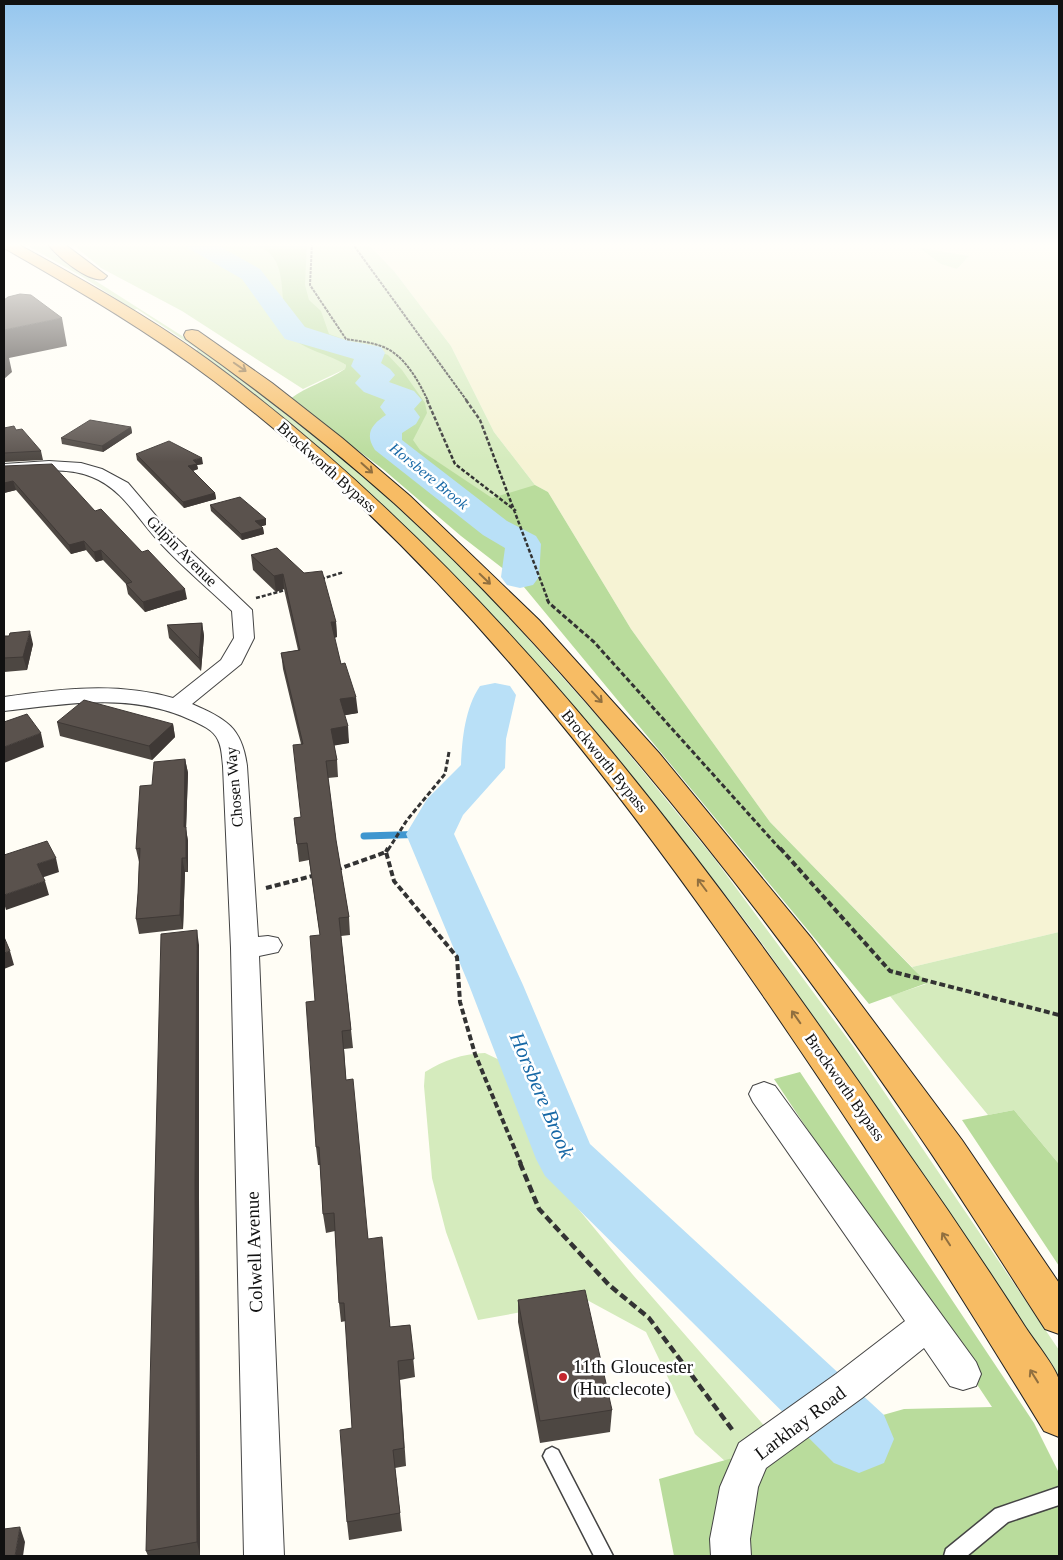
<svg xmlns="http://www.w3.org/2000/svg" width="1063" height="1560" font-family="'Times New Roman',serif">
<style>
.farmland{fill:#f6f3d4;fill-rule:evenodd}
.green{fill:#d5ebbd}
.forest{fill:#b9dc9c}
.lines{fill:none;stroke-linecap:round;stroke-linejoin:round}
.stream{stroke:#3f96cf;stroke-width:7}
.river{fill:#b9e0f7;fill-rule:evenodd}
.service-casing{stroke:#444;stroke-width:3}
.minor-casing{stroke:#444;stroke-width:2}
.trunk-casing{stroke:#222;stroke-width:2}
.path-far4{stroke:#333;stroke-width:2;stroke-dasharray:3 1;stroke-linecap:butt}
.path-far3{stroke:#333;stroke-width:2.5;stroke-dasharray:4 2;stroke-linecap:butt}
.path-far2{stroke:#333;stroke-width:3;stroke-dasharray:5 2.5;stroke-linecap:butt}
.path-far1{stroke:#333;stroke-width:4;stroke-dasharray:6 3;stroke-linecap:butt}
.path{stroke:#333;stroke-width:4.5;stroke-dasharray:8 4;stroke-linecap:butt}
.service{fill:#fff;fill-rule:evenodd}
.minor{fill:#fff;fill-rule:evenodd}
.trunk{fill:#f7bc64;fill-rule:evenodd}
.wall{fill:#4d4742}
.shaded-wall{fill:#3f3936}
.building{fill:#5a524d;stroke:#3f3936}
.oneway{stroke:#906f3f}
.poi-dot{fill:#c4262e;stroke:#fff;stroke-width:2}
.labels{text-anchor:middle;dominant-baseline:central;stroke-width:5;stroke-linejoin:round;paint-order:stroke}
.far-water-label{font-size:15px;font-style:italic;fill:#1768a6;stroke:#fff}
.street-label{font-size:16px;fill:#111;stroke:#fff}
.near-street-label{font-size:19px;fill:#111;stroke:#fff}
.near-poi-label{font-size:19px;fill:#111;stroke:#fff;text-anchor:start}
.near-water-label{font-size:21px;font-style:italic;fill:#1768a6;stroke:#fff}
</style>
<rect width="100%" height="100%" fill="#fffdf5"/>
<path class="farmland" d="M367 243H1059V932L912 967 770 822 631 629 548 492 535 485 494 432 451 346 394 271ZM921 249 968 256V257L957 269Z"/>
<path class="green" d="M23 243H46L55 255 201 348 335 449 452 558 498 605 606 726 714 858 853 1046 1059 1350V1386C980 1264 901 1142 818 1023 794 990 772 956 747 923 720 887 691 852 663 816 527 643 376 481 197 351V349L137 309 134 310 81 276Z
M71 243H367L394 271 451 346 494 432 535 485 533 573 439 501 353 370 337 354 307 347 335 358 346 365 345 369 303 389 182 311 101 268Z
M920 248 969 256 957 269 941 264Z
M1059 932V1164L1014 1110 988 1115 890 996 926 984 912 967Z
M485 1053 510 1065 538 1127 561 1188 633 1275 767 1429 726 1462 695 1434 646 1332 587 1300 478 1320 446 1232 432 1178 424 1086 425 1072C445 1060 461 1054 485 1053Z"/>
<path class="forest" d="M239 243H307L305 285 309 300 321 311 329 334 388 355 402 370 425 403 427 413 413 440 420 450 492 498 535 485 548 492 631 629 770 822 927 983 869 1004 519 581 461 536 384 470 290 399C307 386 327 381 345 369L346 365C332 355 300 349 292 336 276 312 291 265 265 250 258 245 247 245 239 243Z
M800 1072 1034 1423 1059 1473V1556H674L659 1479 904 1409 992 1407 774 1079Z
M1014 1110 1059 1164V1266L962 1120Z"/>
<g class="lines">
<path class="stream" d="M364 836 430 834"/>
<path class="river" d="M184 243H214L260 269 305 327 349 341 381 347 385 353 381 363 390 369 395 375 389 382 414 391 422 400 414 409 420 417 416 424 402 433V440L507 521 536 536 541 544 539 577 533 585 520 588 507 585 501 577 505 548 483 535 375 450C364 434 372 424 386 415L380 407 385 400 364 392 355 383 361 376 351 366 354 359 285 339 242 279 188 248Z
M495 683 510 686 516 695 506 739 505 768 463 815 454 834 523 985 590 1144 884 1415 894 1439 884 1463 859 1473 834 1463 545 1176 536 1159 469 985 406 834 427 799 461 765C462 739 465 708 480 686Z"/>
<g class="service-casing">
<path id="service" d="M552 1447 558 1450 613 1556H594L543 1456 546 1450Z
M1059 1487V1505L1008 1522 967 1556H944L946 1549 995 1509Z"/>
</g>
<g class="minor-casing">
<path id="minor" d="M49 461 81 463 102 469 128 483 168 530 252 610 254 638 241 664 192 704C226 719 242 727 247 766L258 937 268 936 278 938 282 945 278 952 259 956 284 1556H244L231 948 223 766C222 758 222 748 218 740 214 730 200 724 191 720 131 692 68 704 4 711V697C60 689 117 682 173 698L221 660 234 638 232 611C210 590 186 570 165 548 140 524 125 490 92 477 65 466 32 472 4 474V464Z
M764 1082 775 1086 976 1362 981 1374 976 1386 963 1390 950 1386 924 1348 862 1398 766 1468 758 1487 750 1539 751 1556H711L710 1539 720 1487 739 1443 836 1374 905 1321 753 1102 749 1094 753 1086Z"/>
</g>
<g class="trunk-casing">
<path id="trunk" d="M4 243H16C90 284 164 325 230 376 506 586 711 867 906 1150 947 1208 986 1266 1024 1325 1032 1338 1056 1367 1059 1380 1063 1392 1059 1423 1059 1437L1044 1431C955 1285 863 1141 766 1000 609 772 436 549 214 381 148 331 76 289 4 248Z
M47 243H63L107 276 104 279C89 283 56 256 47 243Z
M192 330 198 331 272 383 342 438 410 496 539 620 659 753 812 939 962 1140 1059 1283V1334L1045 1329C999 1258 955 1187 907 1118 816 985 718 856 613 733 545 653 472 574 394 503 328 444 258 390 186 339L184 335 186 331Z"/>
</g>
<path class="path-far4" d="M312 243 310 285 346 339C357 341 370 342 381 346 404 354 418 380 428 401
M352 243 467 401"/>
<path class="path-far3" d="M427 400 455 464 516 511
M466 400 480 420 548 600
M321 579 344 572
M256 598 289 589"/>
<path class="path-far2" d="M547 599 549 603 594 642 781 850
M388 850 407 820 445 774 449 752"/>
<path class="path-far1" d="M780 848 890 971 1059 1015
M386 852 388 848
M336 870 386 852 394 881 457 957 460 1002 475 1054 521 1164
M266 888 316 875"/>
<path class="path" d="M520 1163 539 1209 609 1285 649 1318 734 1432"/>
<use href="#service" class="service"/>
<use href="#minor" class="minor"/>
<use href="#trunk" class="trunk"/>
</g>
<path class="wall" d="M131 427 132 433 103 452 62 444 61 438Z
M4 428 16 430 41 451 43 460 4 462V464Z
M136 454 203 464 197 465 198 469 193 471 215 493 216 499 184 508 137 460Z
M4 466 95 511 187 599 145 612 128 594 126 584 103 560 96 562 86 550 71 554 16 490 4 493Z
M210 505 266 519V525L261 526 263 528 264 534 242 540 211 511Z
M277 548 336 622 337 637 334 638 341 664 358 713 344 715 349 743 334 745 337 760 338 777 328 778 336 840 349 917 350 935 341 936 353 1048 344 1049 346 1080 368 1239 390 1327 410 1325 415 1377 400 1380 406 1466 395 1468 402 1531 349 1540 347 1522 352 1428 346 1321 341 1322 339 1303 335 1231 326 1233 323 1214 320 1165H318L316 1147 315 1001 320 935 309 860 299 862 294 818 301 817V744L283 669 281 653 298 650 284 589 276 592 253 570 251 555Z
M202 623 204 636 201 671 169 638 167 625Z
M4 636 33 644 27 670 4 672Z
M57 722 173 724 175 737 152 760 60 736Z
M185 759 188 773 186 829 188 841V872H185L183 929 139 934 136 919 138 893 139 862 136 849 152 785Z
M199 945V1198L200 1556H148L146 1551Z
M518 1300 612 1410 610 1432 540 1443 518 1322Z"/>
<path class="shaded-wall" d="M62 318 67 346 9 358 12 372 4 379V330Z
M131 427 132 433 103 452 102 446Z
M202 458 203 464 197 465 198 469 189 472 188 466 193 460Z
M13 481 16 490 4 493V483Z
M215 493 216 499 184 508 183 502Z
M266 519V525L256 528 255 521Z
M263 528 264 534 242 540 241 534Z
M84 541 86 550 71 554 69 545Z
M101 550 103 560 96 562 94 552Z
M283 574 284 589 276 592 274 576Z
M185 589 187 599 145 612 143 602Z
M331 622H336L337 637 332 638Z
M202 623 204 636 201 671 199 658Z
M30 631 33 644 27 670 23 657Z
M356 697 358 713 341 716 340 699Z
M173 724 175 737 152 760 149 746Z
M348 726 349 743 332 746 331 729Z
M41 733 44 747 4 763V747Z
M185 759 188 773 186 829 188 841V872L186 858 184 827Z
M56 858 59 872 41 878 37 864Z
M182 858 185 872 183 929 180 915Z
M45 881 49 895 6 910 4 903V895Z
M197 930 199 945V1198L200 1556 197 1542 195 1183Z
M10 951 14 965 4 969V953Z
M20 1527 25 1542 23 1556H15Z"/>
<path class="building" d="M20 294 31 295 62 318 4 330V300L8 297Z
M90 420 131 427 102 446 61 438Z
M14 426 16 430 22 429 41 451 4 453V428Z
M169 441 202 458 193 460 197 464 188 466 215 493 183 502 136 454Z
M52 464 95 511 101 509 142 552 148 550 185 589 143 602 126 584 132 582 101 550 94 552 84 541 69 545 13 481 4 483V466Z
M240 497 266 519 255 521 263 528 241 534 210 505Z
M277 548 304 573 322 571 336 622H331L341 664 345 663 356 697 340 699 348 726 331 729 337 760 326 761 336 840 349 917 339 918 351 1030 342 1031 346 1080 353 1079 368 1239 382 1237 390 1327 410 1325 414 1359 398 1361 404 1448 393 1450 400 1513 347 1522 340 1430 352 1428 344 1303H339L334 1213 323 1214 319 1147H316L306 1002 315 1001 310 936 320 935 307 843 297 844 294 818 301 817 293 745 303 744 281 653 300 650 283 574 274 576 251 555Z
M202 623 199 658 167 625Z
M30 631 23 657 4 658V636H9L10 633Z
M84 700 173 724 149 746 57 722Z
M27 714 41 733 4 747V722Z
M185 759 184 827H186V858H182L180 915 136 919 138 893 140 848 136 849 140 786 152 785 154 762Z
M47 841 56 858 37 864 45 881 4 895V855Z
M197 930 195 1183 197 1542 146 1551 161 934Z
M4 937 10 951 4 953Z
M585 1290 612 1410 540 1421 518 1300Z
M20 1527 15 1556H4V1529Z"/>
<defs><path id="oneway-shaft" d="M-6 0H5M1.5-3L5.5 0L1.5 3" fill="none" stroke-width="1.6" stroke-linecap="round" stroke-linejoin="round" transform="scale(1.25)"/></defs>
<g class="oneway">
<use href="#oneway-shaft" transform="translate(240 367) rotate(35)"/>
<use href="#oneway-shaft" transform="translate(367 468) rotate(42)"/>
<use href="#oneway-shaft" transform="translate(485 579) rotate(44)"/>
<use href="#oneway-shaft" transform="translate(597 697) rotate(47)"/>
<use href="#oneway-shaft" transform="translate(702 885) rotate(-127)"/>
<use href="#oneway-shaft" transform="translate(796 1017) rotate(-125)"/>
<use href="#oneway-shaft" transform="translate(946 1239) rotate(-123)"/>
<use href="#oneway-shaft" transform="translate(1034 1376) rotate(-122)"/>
</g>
<linearGradient id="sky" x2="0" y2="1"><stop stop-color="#95c6ee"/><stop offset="0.53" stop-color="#fffefa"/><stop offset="1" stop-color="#fffefa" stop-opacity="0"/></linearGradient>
<rect width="1063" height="462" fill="url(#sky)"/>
<circle class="poi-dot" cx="563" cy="1377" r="5"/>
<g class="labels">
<g class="far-water-label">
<text transform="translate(429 476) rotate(39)">Horsbere Brook</text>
</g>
<g class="street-label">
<text transform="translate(327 467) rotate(42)">Brockworth Bypass</text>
<text transform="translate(182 551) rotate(45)">Gilpin Avenue</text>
<text transform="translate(605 761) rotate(51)">Brockworth Bypass</text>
<text transform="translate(234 787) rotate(-95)">Chosen Way</text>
<text transform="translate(845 1087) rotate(55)">Brockworth Bypass</text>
</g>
<g class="near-street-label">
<text transform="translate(254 1252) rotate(-92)">Colwell Avenue</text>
<text transform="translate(800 1423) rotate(-37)">Larkhay Road</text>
</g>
<g class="near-poi-label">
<text x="573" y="1366">11th Gloucester<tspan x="573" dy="22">(Hucclecote)</tspan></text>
</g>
<g class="near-water-label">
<text transform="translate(542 1095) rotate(67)">Horsbere Brook</text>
</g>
</g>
<rect width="1063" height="1560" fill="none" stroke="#111111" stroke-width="10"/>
</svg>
